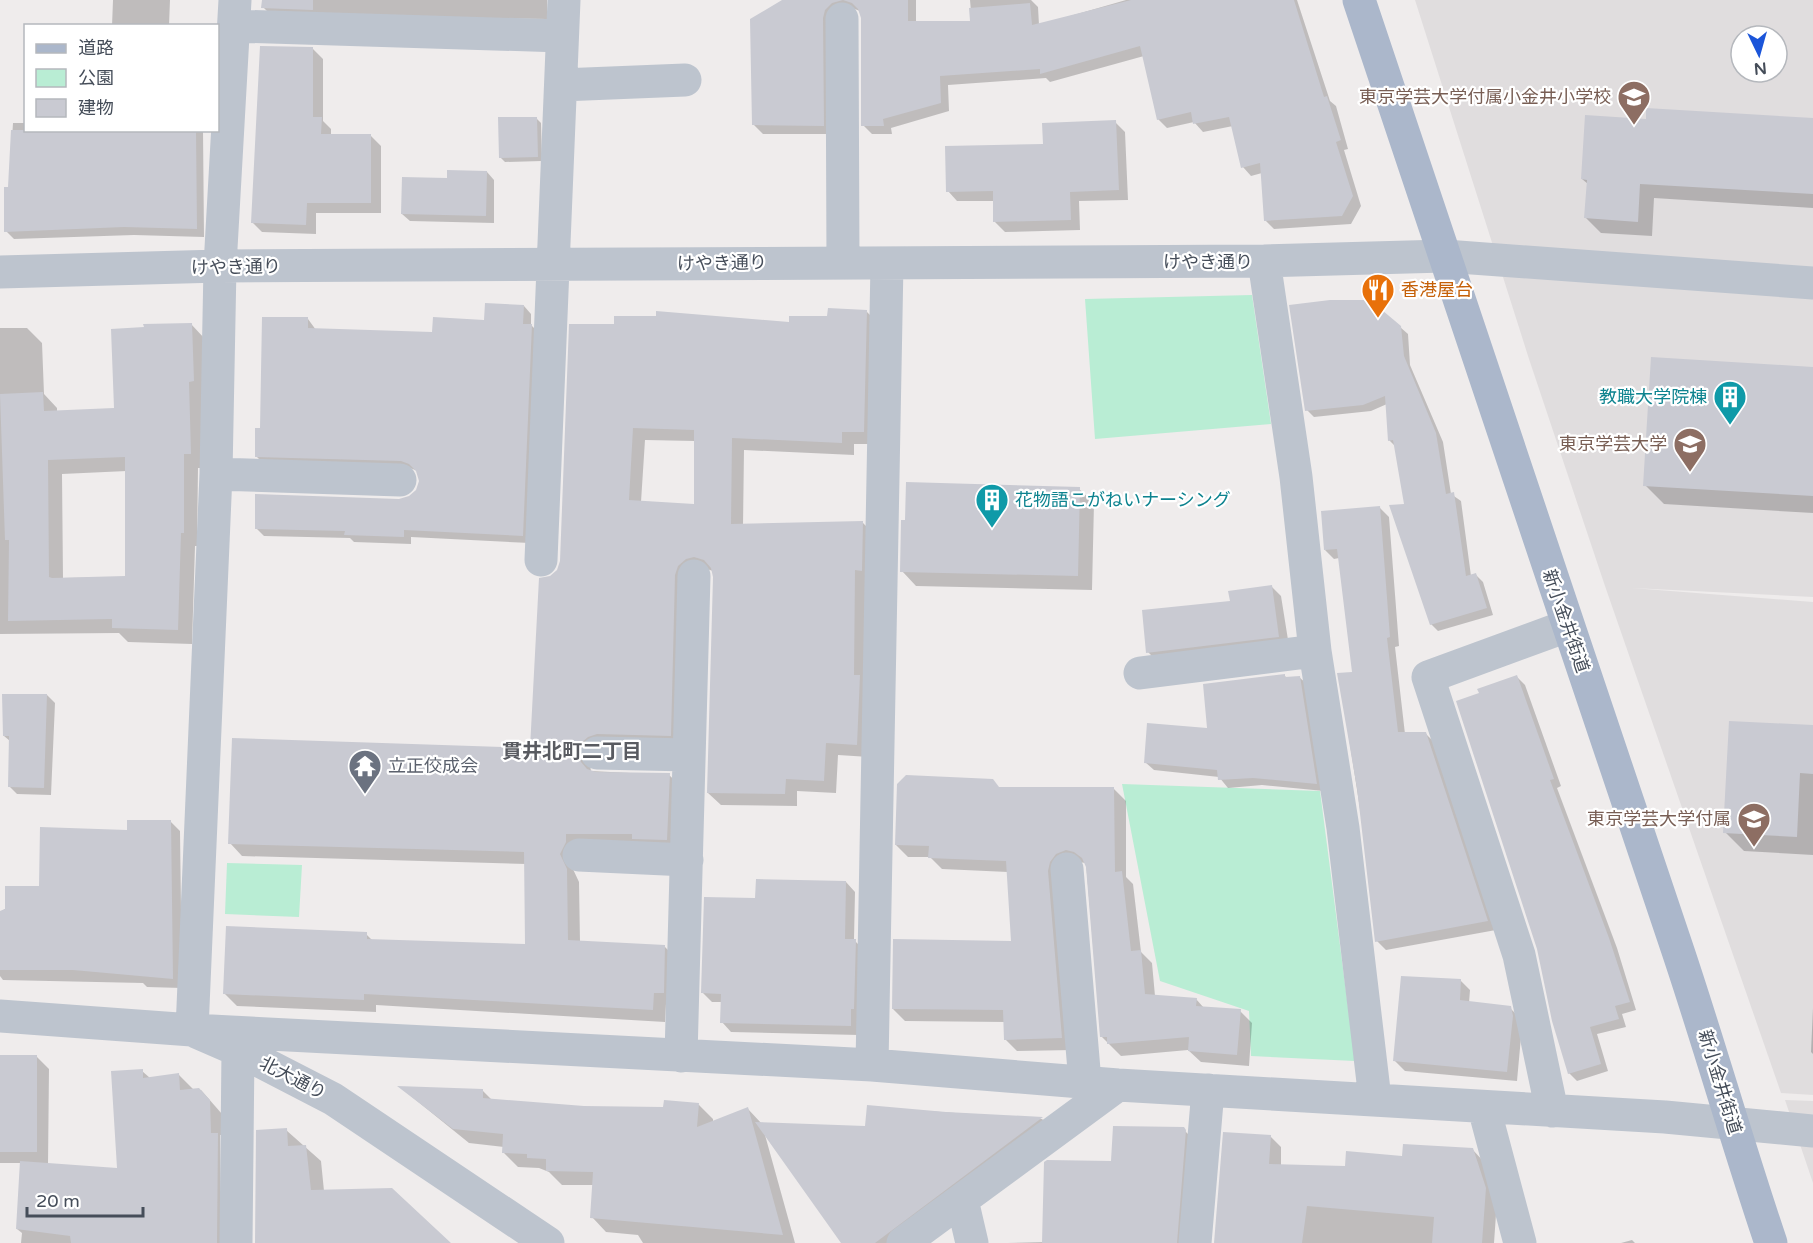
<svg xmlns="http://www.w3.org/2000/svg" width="1813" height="1243" font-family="'Varela Round','Noto Sans JP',sans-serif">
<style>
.education{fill:#e0ddde;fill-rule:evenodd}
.green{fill:#b9edd4}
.shadow{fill:#0003;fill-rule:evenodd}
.building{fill:#c9cad2;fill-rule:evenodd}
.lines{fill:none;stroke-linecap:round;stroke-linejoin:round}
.minor{stroke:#bdc4ce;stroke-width:33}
.major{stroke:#abb7cb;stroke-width:33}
.labels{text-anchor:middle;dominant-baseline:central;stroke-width:4.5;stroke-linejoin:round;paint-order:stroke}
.education-label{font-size:18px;fill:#785e54;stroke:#fff;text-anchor:end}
.street-label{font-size:18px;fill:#454d59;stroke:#fff}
.food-label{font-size:18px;fill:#c56008;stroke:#fff;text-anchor:start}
.culture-label{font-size:18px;fill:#0d838f;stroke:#fff;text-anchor:end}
.worship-label{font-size:18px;fill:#5b616d;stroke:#fff;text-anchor:start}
.neighbourhood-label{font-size:20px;font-weight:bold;fill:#595b61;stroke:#fff}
</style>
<rect width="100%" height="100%" fill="#efecec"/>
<path class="education" d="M1415 0H1813V597L1632 588 1813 602V1095L1781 1093 1605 586 1529 359ZM1741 36H1777V72H1741Z
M1785 1100 1813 1101V1183Z"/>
<path class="green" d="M1252 295 1271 424 1095 439 1085 299Z
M1122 784 1320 791 1355 1061 1251 1056 1249 1011 1160 981Z
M227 863 302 865 299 917 225 914Z"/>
<path class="shadow" d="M113 0H170L169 26H112Z
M263 0H547V19L272 16 263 7Z
M785 0H916V23H972L970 0H1031L1038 7 1039 25 1126 0H1297L1330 101 1336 106 1348 149 1344 150 1361 206 1351 224 1274 229 1265 220 1262 173 1251 176 1243 167 1233 126 1203 132 1194 122 1167 128 1158 119 1144 56 1050 82 1046 78 948 85 949 111 891 128 892 134H872L863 125 862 18 860 11 852 8 832 134H763L754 125Z
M313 49 323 59V121L331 129V136H371L381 146V213H316V234L262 232 252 222Z
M537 119 541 123 542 161 505 162 500 157Z
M1647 120H1813V208L1654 198 1652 236 1601 233 1586 218 1588 184 1582 179Z
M1115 122 1125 132 1128 200 1079 201 1080 230 1005 232 995 222V201H957L948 191 1044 145Z
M13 123H26V130H203L204 237 134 235 14 239 6 231Z
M487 172 494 180V223L410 221 402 214 448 180Z
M524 306 531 314V325L539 333 530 543 411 537V544L354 542 350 538 264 536 256 528 410 498 417 491 420 481 418 471 410 468 264 464 256 456 262 429 308 319 316 330 434 333 485 321Z
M867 312 879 324 876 444H854V455L744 450 743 526 863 523 875 535 869 757 838 755 836 793 797 791V806L721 805 708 793 714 576 713 571 707 569 683 748 590 765 591 771 669 775 682 787 679 852 572 867 579 882 580 942 665 947 677 959 666 1004 665 1022 376 1005V1012L237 1006 225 994 366 934 373 941 527 945 526 864 242 856 230 843 531 749 551 578 558 570 561 561 571 325 791 323ZM645 440 695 441V506L641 502Z
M191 324 205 339V468H198L197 546H195L192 644 128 642 119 633 0 634V328H27L42 343 44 394 57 408V412L116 409ZM127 471 126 577 63 578 62 474Z
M1400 327 1408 334 1410 365 1443 442 1451 494 1461 501 1471 576 1476 575 1483 582 1493 615 1438 631 1431 624 1405 505 1396 447 1389 440 1387 404 1371 411 1314 417 1307 410Z
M1813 369V513L1664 504 1645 485Z
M1079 489 1094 503 1092 590 916 586 902 571Z
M1380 508 1389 517 1399 646 1395 647 1405 734H1426L1435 743 1496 930 1386 950 1377 941 1367 854 1339 674 1354 673 1339 558 1334 559 1325 550Z
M1271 586 1281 596 1289 646 1158 662 1148 652 1231 603Z
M1284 675 1287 678 1299 677 1308 685 1324 791 1262 785 1228 788 1219 777 1154 770 1145 762 1208 730Z
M1517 677 1525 685 1561 786 1557 788 1617 948 1636 1010 1622 1014 1626 1027 1597 1034 1608 1071 1577 1081 1569 1073 1481 694Z
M47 695 55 703 51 795 17 794 9 786 10 741 4 736Z
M1813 727V855L1744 851 1725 832Z
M1000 788 1114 789 1126 801V877L1133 884 1141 952 1152 963 1155 996 1196 999 1204 1008 1240 1011 1252 1023 1249 1066 1201 1062 1188 1050 1121 1056 1101 1036 1086 863 1078 862 1074 1050 1017 1051 1005 1039V1022L905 1021 893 1009 1013 942 1008 872 942 869 930 857H908L896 845Z
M170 821 180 831 182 988 147 987 143 983 3 980 0 976V912L129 832Z
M846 882 855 892 854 940 864 950 859 1035 731 1032 722 1022V1002H712L703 993Z
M1460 980 1470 990 1469 1003 1510 1008 1520 1018 1522 1026 1517 1081 1405 1071 1395 1061Z
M1813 1008V1054L1811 1052Z
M0 1057H37L49 1069 48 1165 118 1169 142 1071 150 1078 179 1075 194 1090H201L236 1130V1135H220L221 1243H21L22 1233 17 1229 22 1163H0Z
M401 1088 483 1091 493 1101 584 1107 665 1109 699 1105 713 1119V1123L748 1109 762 1124 867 1127 868 1107 1042 1119 1051 1128 895 1243H843L765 1135 795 1243H643L638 1235 606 1232 592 1217 594 1185H562L549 1172 539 1168 518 1167 504 1153V1147L469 1143Z
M1183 1129 1195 1141 1188 1243H1007L1044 1242 1112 1162Z
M286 1130 321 1161 324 1191 449 1243H260Z
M1270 1136 1281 1147V1166L1346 1167 1473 1150 1484 1162 1497 1200 1494 1243H1215Z
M1632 1240 1635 1243H1621Z"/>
<path class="building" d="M262 0H313V10L261 8Z
M782 0H908V21H970L969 8 1030 3 1032 25 1131 0H1294L1324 97 1327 96 1341 140 1336 142 1353 196 1342 216 1264 221 1260 163 1241 168 1229 117 1193 124 1191 112 1157 120 1140 46 1040 74V69L940 76 941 103 883 119 884 126H861V18L858 9 852 3 843 0 832 3 825 10 823 18 824 126 752 125 750 19Z
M260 46 313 47V117H322L321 134H371V203H307L306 225 251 223Z
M1646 108 1813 118V194L1640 184 1638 222 1584 218 1587 180 1581 179 1585 115 1646 119Z
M498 117H537L538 157 499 158Z
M1116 120 1119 190 1070 192 1071 220 993 222V191L946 192 945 146 1043 144 1042 123Z
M11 130H196L197 229 124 227 4 232V187H8Z
M447 170 487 171 486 216 401 214 402 177 447 178Z
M1327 300H1370L1401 326 1404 356 1436 433 1446 494 1454 492 1466 576 1476 573 1487 608 1430 625 1389 505 1404 504 1393 440 1388 441 1385 396 1363 405 1305 411 1289 305 1330 300Z
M485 303 524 305 523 324H532L523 536 404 530V537L344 535 345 531 255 529V494L399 499 409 496 416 490 419 481 416 471 409 464 401 461 255 457V428H260L262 317H308V328L432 332 433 317 484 320Z
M828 308 867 310 864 432H842V443L732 438 731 524 863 521 862 571 855 570 854 675H860L857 745 826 743 824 781 786 779 785 794 707 793 713 577 711 568 704 560 694 557 686 559 678 566 675 575 671 736 597 734 588 737 581 743 578 752 581 762 587 769 596 772 670 773 667 840 632 839V834H566V842L560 854 567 869 568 940 665 945 664 993H654L653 1010 364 994V1000L223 994 226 926 367 932V939L525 944 524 852 228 844 232 738 530 748 539 578 550 576 557 570 560 561 569 324H614V316H656V311L789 322V316H827ZM633 428 694 430V504L629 500Z
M192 323 194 381 189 382 191 454H184V533H181L178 630 112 628V619L8 621 9 540H5L0 394 43 392 44 411 114 408 111 329 144 327 143 324ZM125 457V576L52 578 49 577 48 460Z
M1651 357 1813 367V496L1643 486Z
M906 482 1080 487 1078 576 900 572 901 520H905Z
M1380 506 1390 637 1387 638 1398 732H1426L1488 921 1375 942 1357 788 1337 673 1352 672 1337 549 1324 550 1321 511Z
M1272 585 1279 637 1146 653 1142 610 1230 601 1228 591Z
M1285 674V677L1300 676 1317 784 1253 778 1218 780 1217 770 1144 763 1147 723 1207 728 1203 684Z
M1517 675 1554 779 1550 780 1609 938 1630 1002 1615 1006 1619 1019 1590 1027 1601 1064 1568 1074 1552 1021 1537 949 1456 701 1479 693 1477 689Z
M2 694H47L44 788 8 787 9 736H3Z
M1729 721 1813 725V774L1800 773 1797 837 1723 833Z
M906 775 993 779 999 787H1114L1115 872 1122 871 1131 951 1141 950 1145 994 1197 998 1196 1006 1241 1009 1237 1055 1188 1051 1189 1037 1107 1044V1037H1100L1086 867 1082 858 1074 852 1066 850 1056 854 1050 862 1048 871 1062 1038 1004 1040 1003 1010 892 1009 893 939 1011 941 1006 861 928 858 929 846 895 845 897 784Z
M127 820H171L173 979 73 970H0V911L5 909V886H39L40 827 127 830Z
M756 879 846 881 845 939H856L854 1009H851V1026L720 1023 721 994 701 993 704 897 755 898Z
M1401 976 1461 979 1460 1000 1511 1006 1513 1016 1507 1072 1393 1061Z
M0 1055H37V1152H0Z
M143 1069V1078L179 1073 180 1090 199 1088 210 1100 211 1133H218L217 1243H71L70 1236 16 1229 20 1161 117 1168 111 1071Z
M397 1086 483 1089V1098L584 1106 663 1107 664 1100 699 1103 697 1127 748 1107 783 1235 590 1218 593 1172 546 1171V1159L527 1158V1154L502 1153 503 1134 453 1129Z
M867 1105 946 1112 1043 1117 875 1243H841L755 1122 865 1126Z
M1113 1126 1184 1127 1186 1130 1177 1243H1042L1044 1162 1047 1160 1111 1161Z
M287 1128 288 1146 306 1145 311 1190 392 1188 451 1243H255L256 1130Z
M1223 1132 1271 1135 1269 1164 1345 1166 1346 1151 1402 1156 1403 1144 1473 1148 1486 1188 1482 1243H1432L1434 1217 1307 1206 1302 1243H1214Z"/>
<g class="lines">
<path class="minor" d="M235 0 220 266 216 474 192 1030 872 1065 1118 1085 1665 1117 1813 1131
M842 19 843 262
M234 26 562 36
M561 85 685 80
M1264 261 1296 477 1315 651 1343 828 1375 1099
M0 272 220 266 1264 261 1445 256 1813 283
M216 474 400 480
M541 560 564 0
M1140 673 1315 651
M597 753 689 755
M579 855 687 860
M1067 869 1085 1082
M0 1016 192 1030 238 1050 333 1099 548 1243
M681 1056 694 576
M872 1065 887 263
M1484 1108 1520 1243
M1552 1111 1519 955 1428 677 1567 626
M962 1200 972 1243
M236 1243 238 1050
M903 1243 1118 1085
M1195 1243 1208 1090"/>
<path class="major" d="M1359 0C1464 317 1571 632 1677 948 1710 1046 1738 1146 1771 1243"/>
</g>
<defs>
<g id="school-pin" transform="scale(1.725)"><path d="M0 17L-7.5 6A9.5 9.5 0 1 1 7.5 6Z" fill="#8d6e63" stroke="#fff"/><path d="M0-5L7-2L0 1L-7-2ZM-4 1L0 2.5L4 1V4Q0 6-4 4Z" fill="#fff"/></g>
<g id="restaurant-pin" transform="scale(1.725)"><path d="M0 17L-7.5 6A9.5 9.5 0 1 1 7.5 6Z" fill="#e8710a" stroke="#fff"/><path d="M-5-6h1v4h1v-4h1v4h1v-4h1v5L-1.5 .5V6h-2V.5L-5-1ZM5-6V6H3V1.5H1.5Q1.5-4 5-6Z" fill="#fff"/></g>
<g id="building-pin" transform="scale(1.725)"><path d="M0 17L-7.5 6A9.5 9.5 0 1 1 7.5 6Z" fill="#0f9aa8" stroke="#fff"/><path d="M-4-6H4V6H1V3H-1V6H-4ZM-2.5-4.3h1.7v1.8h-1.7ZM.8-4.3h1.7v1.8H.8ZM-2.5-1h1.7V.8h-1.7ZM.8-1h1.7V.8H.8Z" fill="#fff"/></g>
<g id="university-pin" transform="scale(1.725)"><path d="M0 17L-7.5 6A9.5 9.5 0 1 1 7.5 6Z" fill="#8d6e63" stroke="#fff"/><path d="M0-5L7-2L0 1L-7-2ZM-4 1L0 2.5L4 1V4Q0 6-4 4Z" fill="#fff"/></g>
<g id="temple-pin" transform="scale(1.725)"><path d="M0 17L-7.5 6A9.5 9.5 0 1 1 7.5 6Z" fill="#6b7280" stroke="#fff"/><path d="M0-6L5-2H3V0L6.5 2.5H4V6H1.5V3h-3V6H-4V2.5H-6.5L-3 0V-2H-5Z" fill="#fff"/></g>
</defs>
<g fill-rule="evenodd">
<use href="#school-pin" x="1634" y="97"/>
<use href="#restaurant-pin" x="1378" y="290"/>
<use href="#building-pin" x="1730" y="397"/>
<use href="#university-pin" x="1690" y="444"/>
<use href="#building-pin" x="992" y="500"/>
<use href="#temple-pin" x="365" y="766"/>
<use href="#school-pin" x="1754" y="819"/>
</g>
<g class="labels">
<g class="education-label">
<text x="1611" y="97">東京学芸大学付属小金井小学校</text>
<text x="1667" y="444">東京学芸大学</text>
<text x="1731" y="819">東京学芸大学付属</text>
</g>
<g class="street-label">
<text x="1208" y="262">けやき通り</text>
<text transform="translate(722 263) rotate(-1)">けやき通り</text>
<text transform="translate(236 267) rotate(-1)">けやき通り</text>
<text transform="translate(1566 621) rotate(71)">新小金井街道</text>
<text transform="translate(293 1078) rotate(27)">北大通り</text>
<text transform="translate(1720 1082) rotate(73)">新小金井街道</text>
</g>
<g class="food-label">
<text x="1401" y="290">香港屋台</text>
</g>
<g class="culture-label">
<text x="1707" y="397">教職大学院棟</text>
<text x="1015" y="500" text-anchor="start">花物語こがねいナーシング</text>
</g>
<g class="worship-label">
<text x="388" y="766">立正佼成会</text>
</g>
<g class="neighbourhood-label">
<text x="572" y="752">貫井北町二丁目</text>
</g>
</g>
<rect x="24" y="24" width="195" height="108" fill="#ffffff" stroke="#b5b8bd" stroke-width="1.5"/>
<rect x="36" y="44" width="30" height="9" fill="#abb7cb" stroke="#b5b8bd" stroke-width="1.5"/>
<text x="78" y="54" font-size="18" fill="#454d59">道路</text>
<rect x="36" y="69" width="30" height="18" fill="#b9edd4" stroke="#b5b8bd" stroke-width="1.5"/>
<text x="78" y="84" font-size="18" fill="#454d59">公園</text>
<rect x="36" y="99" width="30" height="18" fill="#c9cad2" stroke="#b5b8bd" stroke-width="1.5"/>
<text x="78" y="114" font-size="18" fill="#454d59">建物</text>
<g transform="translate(1759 54) rotate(175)"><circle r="28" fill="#ffffff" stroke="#b5b8bd" stroke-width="1.5"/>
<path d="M0-4.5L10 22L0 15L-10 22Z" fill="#1b55d9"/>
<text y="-9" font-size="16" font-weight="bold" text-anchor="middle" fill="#454d59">N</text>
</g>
<path d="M27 1207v9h116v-9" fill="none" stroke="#454d59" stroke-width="3"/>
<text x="36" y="1207" font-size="18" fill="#454d59" stroke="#ffffff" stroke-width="4.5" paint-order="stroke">20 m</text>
</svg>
